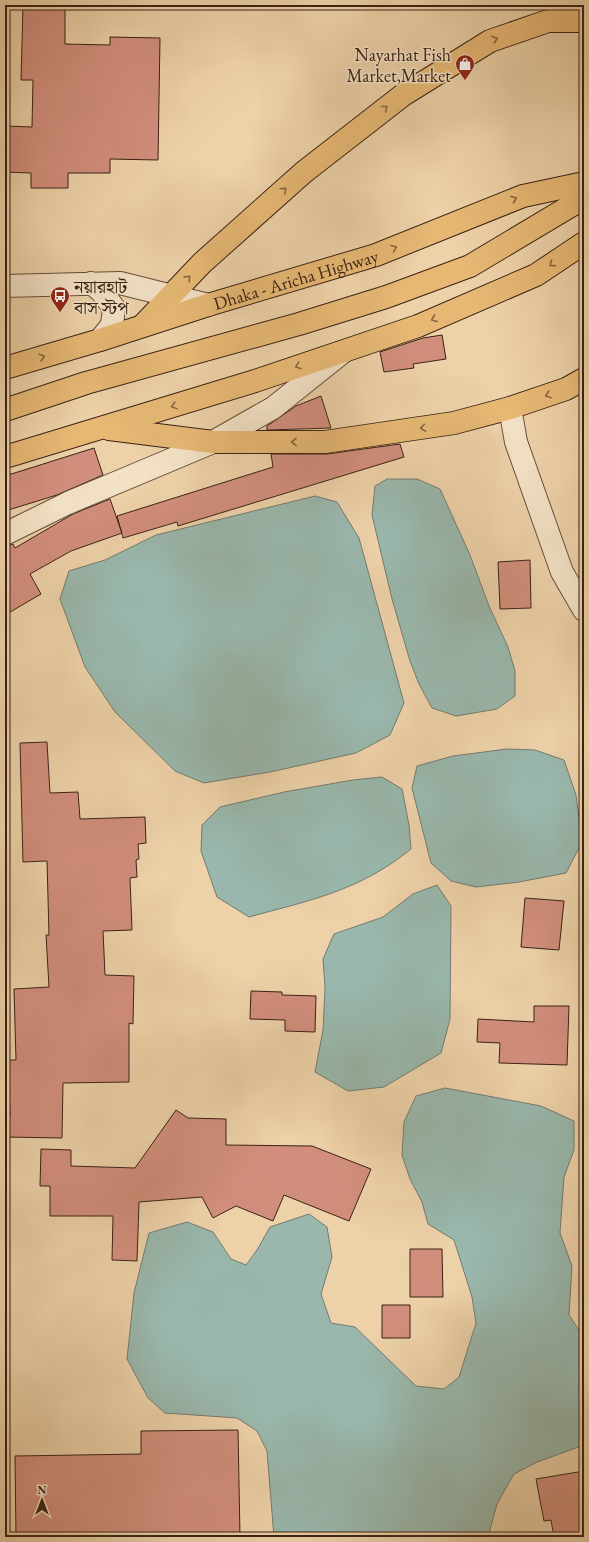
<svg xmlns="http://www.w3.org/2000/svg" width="589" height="1542" font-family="'EB Garamond','Noto Serif Bengali',serif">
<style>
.water{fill:#99b7ac;stroke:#737b70}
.building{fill:#d28e7c;stroke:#392215}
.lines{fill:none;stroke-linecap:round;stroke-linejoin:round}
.minor-casing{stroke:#664e3a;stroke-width:24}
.tertiary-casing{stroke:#664e3a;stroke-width:24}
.trunk-casing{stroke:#392215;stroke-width:24}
.minor{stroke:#f3e1c6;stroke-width:22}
.tertiary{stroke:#f3e1c6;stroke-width:22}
.trunk{stroke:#e6b874;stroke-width:22}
.oneway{stroke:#876640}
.labels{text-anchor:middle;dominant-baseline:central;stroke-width:3;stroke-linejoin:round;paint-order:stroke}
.poi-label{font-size:18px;fill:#392215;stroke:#f3e1c6;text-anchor:end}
.street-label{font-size:18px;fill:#392215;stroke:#f3e1c6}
</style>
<rect width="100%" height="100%" fill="#edd1a8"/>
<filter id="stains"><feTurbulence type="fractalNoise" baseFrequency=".005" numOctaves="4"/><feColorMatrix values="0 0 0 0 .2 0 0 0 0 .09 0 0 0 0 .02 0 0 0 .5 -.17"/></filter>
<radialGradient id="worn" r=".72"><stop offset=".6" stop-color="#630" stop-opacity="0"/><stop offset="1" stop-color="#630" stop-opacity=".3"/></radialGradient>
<path class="water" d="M387 479H417L440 489 470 555 489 606 508 647 515 671V696L497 709 456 716 432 708 419 684 410 661 392 599 372 515 375 486Z
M315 496 337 502 359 538 404 703 390 735 356 753 270 772 204 783 175 771 115 712 85 667 60 599 69 571 105 560 156 535Z
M507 749 535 750 564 760 576 795 582 842 566 873 519 882 476 887 451 881 431 863 412 788 417 766 453 756Z
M382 777 402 789 409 825 411 849C359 891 311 900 249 917L217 897 201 851 202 825 220 807 284 792 353 780Z
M437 885 451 906 450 1019 441 1053 384 1087 348 1091 315 1072 323 1030 325 988 323 959 334 934 383 917 413 894Z
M445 1088 541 1106 574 1121V1150L564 1177 560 1233 572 1266 569 1315 584 1338V1445L537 1462 514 1474 497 1504 488 1537H274L267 1451 257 1431 237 1418 165 1413 148 1398 127 1359 134 1293 149 1233 187 1222 213 1232 231 1259 246 1265 257 1250 270 1227 309 1214 327 1227 332 1257 321 1294 331 1323 355 1327 416 1386 444 1389 459 1377 476 1323 472 1297 454 1240 428 1224 422 1202 410 1179 402 1155 404 1122 416 1096Z"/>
<path class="building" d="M23 5H65V44L110 45V37L160 38 158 160 110 159V173H68V188H31V173L5 172V126L32 127 33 80H21Z
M442 335 446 359 413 364 414 368 384 372 380 352 423 338Z
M321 396 331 428 267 430V426L296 406Z
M400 444 404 457 178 526 177 522 123 538 117 516 273 467 271 454H327Z
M94 448 103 475 57 495 5 511V476Z
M110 499 122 533 71 551 30 574 41 594 5 615V546L13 544 15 548 73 514Z
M530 560 531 608 500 609 498 562Z
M47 742 50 793 78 792 80 819 145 817 146 843 138 844 139 859 136 860 137 877 130 878 132 930 103 931 105 975 134 976 133 1024 129 1023V1082L63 1083 62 1138 5 1137V1117L10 1116 8 1060H16L14 989 49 987 46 935H49L47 861 23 862 20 743Z
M525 898 564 901 559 950 521 947Z
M251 991 282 992V995L316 996 315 1032 285 1031V1020L250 1019Z
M534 1006H569L567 1065 499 1063 500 1043 477 1042 478 1019 534 1022Z
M176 1110 188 1118 226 1119V1145L312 1146 371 1169 349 1221 284 1195 273 1221 236 1206 213 1218 202 1197 139 1202 137 1261 112 1260 113 1216H50V1186H40L41 1149 71 1150V1166L135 1168Z
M410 1249H442L443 1297H410Z
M382 1305H410V1338H382Z
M238 1430 240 1537H16L15 1456 141 1454V1431Z
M584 1471V1537H554L551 1520 544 1521 536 1479Z"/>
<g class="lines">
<g class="minor-casing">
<path id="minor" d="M510 408 516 442 562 572 584 610"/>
</g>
<g class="tertiary-casing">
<path id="tertiary" d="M91 283 101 291 114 308 112 325 100 340
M5 286 120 283 208 305
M5 534 68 503 213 442 273 408 343 352"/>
</g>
<g class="trunk-casing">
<g id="trunk">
<path d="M144 324 202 263 304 172 403 95 490 41 548 21H584"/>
<path id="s1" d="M5 368 100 340 208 305 376 255 523 196 584 183"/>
<path d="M5 410 86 383 299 324 386 297 470 266 584 198"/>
<path d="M109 429 213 442H325L454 423 510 408 566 389 584 379"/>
<path d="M5 457 255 381 418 326 536 275 584 243"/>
</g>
</g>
<use href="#minor" class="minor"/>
<use href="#tertiary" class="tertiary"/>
<use href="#trunk" class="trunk"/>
</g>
<defs><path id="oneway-chevron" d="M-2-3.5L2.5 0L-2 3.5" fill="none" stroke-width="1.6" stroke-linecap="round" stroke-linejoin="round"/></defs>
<g class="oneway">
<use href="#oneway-chevron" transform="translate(495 39) rotate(-20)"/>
<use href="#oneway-chevron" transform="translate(385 108) rotate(-38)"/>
<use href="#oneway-chevron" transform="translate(284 190) rotate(-42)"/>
<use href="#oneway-chevron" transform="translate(514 199) rotate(-22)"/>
<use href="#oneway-chevron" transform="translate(394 248) rotate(-22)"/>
<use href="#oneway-chevron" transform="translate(552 264) rotate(146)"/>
<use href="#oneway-chevron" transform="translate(188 278) rotate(-47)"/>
<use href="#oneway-chevron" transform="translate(434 319) rotate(157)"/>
<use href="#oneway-chevron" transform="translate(42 357) rotate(-16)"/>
<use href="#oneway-chevron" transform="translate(298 366) rotate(161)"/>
<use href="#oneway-chevron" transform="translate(548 395) rotate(161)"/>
<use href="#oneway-chevron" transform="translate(174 406) rotate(163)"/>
<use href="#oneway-chevron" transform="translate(423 428) rotate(171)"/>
<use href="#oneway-chevron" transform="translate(294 442) rotate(180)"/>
</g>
<defs>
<g id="shop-pin" transform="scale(1)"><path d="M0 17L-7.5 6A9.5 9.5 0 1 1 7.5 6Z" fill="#8f2418" stroke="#f3e1c6"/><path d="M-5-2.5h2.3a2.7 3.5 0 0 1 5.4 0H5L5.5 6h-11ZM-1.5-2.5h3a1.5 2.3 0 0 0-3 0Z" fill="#fff"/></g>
<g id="bus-pin" transform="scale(1)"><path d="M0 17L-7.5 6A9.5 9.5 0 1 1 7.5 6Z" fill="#8f2418" stroke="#f3e1c6"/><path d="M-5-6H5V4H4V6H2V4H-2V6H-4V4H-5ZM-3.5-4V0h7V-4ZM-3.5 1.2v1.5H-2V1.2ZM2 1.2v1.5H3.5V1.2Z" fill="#fff"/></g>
</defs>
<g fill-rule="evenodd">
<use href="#shop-pin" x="465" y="64"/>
<use href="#bus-pin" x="60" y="296"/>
</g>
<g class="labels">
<g class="poi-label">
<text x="451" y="54">Nayarhat Fish<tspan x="451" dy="21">Market,Market</tspan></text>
<text x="74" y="286" text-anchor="start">নয়ারহাট<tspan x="74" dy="21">বাস স্টপ</tspan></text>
</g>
<g class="street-label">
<text stroke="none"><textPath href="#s1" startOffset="304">Dhaka - Aricha Highway</textPath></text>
</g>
</g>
<rect width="589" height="1542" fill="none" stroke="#edd1a8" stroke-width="20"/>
<rect x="6" y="6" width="577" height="1530" fill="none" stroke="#392215" stroke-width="2"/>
<rect x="10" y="10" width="569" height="1522" fill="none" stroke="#392215"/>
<g transform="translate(42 1500)" stroke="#f3e1c6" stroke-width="3" paint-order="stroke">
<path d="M0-3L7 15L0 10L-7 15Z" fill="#392215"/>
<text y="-6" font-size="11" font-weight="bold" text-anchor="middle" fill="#392215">N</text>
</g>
<rect width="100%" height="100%" filter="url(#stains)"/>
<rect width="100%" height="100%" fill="url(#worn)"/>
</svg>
